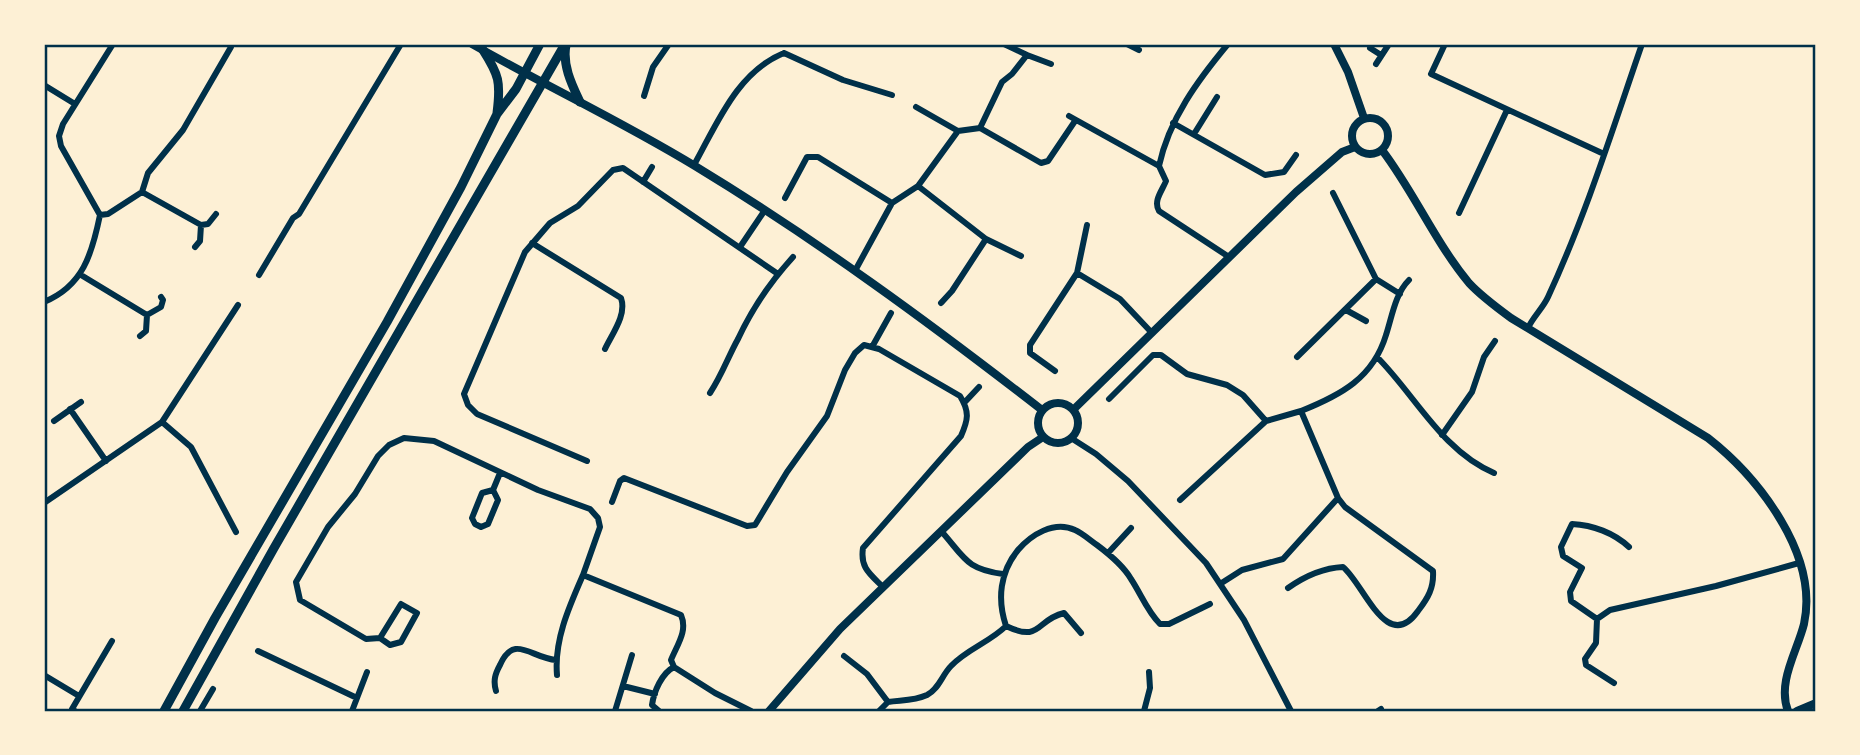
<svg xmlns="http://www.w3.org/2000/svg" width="1860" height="755" font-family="Bitter,serif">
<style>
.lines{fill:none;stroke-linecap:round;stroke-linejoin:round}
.minor{stroke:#003049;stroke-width:6}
.tertiary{stroke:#003049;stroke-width:8}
.secondary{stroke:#003049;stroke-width:9}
.neatline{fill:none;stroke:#003049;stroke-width:2.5}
</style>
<rect width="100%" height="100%" fill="#fdf0d5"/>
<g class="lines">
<path class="minor" d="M1127 44 1139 50
M1445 44 1431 74 1604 154
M1370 48 1381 55
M784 53 843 80 892 95
M1027 55 1051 64
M1376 64 1389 44
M44 85 75 104
M644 96 653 67 669 44
M916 107 958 131
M1069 116 1159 166 1166 181C1162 191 1153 201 1159 211L1229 257
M1173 123 1265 175 1284 172 1296 155
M980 128 1041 163 1048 161 1075 121
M1194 134 1217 97
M694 165C717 124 737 72 784 53
M1159 166C1169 119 1198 80 1228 44
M643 182 652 167
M918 186 986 239 1021 256
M142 192 201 225 200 241 195 247
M1333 193 1376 279 1400 294
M785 198 807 157H818L892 203
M1459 213 1507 110
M100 215 108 214 142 192 148 173 183 130 231 47V44
M201 225 208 224 216 214
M1087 225 1077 273 1120 299 1152 333
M532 243 621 298C627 315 612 334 605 349
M740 247 765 210
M856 269 892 203 918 186 958 131 980 128 1002 82 1012 74 1027 55 1004 44
M81 275 147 315 161 307 163 300 161 297
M259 275 293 218 299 214 401 44
M44 302C83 286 92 254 100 215L61 146 59 136 63 124 113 44
M941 303 952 291 986 239
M1346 310 1366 321
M1528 328C1533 317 1543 308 1548 297 1586 215 1613 128 1642 44
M140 336 146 331 147 315
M872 347 891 313
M1297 357 1376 279
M1377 357C1415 395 1442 451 1494 473
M1055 371 1030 353V345L1077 273
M710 393C722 375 728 357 738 339 752 309 771 281 793 257
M1109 399 1153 355H1161L1187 374 1227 385 1243 395 1266 421
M964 403 979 387
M70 409 106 461
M54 421 81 402
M162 422 191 447 236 532
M1442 435 1472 392 1484 357 1495 341
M1071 438 1096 454 1128 481 1206 563 1244 620 1291 711
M587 461 477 414 468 405 464 394 525 252 550 223 578 206 613 170 623 168 778 274
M493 490 498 500 488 524 481 527 475 524 472 518 482 493Z
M493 490 500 473
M1180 500 1266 421 1301 411
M612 502 620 481 624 478 747 526 755 525 787 472 827 416 845 370 855 353 864 345 879 349 960 396C970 412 968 420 961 436L863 548C860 568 870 574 883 587
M44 503 162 422 238 305
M942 532C965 558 966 569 1003 574
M1629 547C1614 533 1593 525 1572 524L1561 547 1563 556 1582 568 1570 592 1571 601 1597 619 1610 610 1716 586 1799 563
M1108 553 1131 528
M1220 584 1242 570 1283 559 1338 498
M1288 588C1305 576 1322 568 1343 567 1364 584 1387 655 1418 611 1428 598 1434 588 1433 571L1345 507 1338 498 1301 411C1341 395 1373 378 1386 335 1392 317 1395 294 1409 280
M401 604 417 613 401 642 390 645 380 638Z
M1597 619 1596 643 1585 659 1586 665 1614 683
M1006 626C1042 643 1035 620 1064 613L1081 633
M380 638 366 639 300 600 296 582 328 527 355 494 378 456 389 445 404 438 434 441 538 490 590 509 598 518 600 527 583 575 681 615C688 631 677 645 671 660L674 667 715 693 751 711
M258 651 357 698
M844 656 867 674 888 702
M44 675 79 696
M557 675C554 640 569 607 583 575
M623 686 655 694
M496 691C493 681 495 674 500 665 514 633 531 658 556 660
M75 711 72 709 112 641
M200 711 213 689
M352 711 367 672
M615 711 632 655
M659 711 652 705C654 691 662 673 674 667
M879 711 888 702C902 700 914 701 927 695 939 689 942 675 951 666 967 649 990 642 1006 626 997 599 1000 572 1018 550 1031 535 1054 520 1075 530 1082 533 1090 540 1097 545 1109 554 1123 565 1131 579 1141 594 1147 611 1160 624H1169L1210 604
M1144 711 1150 688 1149 672
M1378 711 1381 709"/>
<path class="tertiary" d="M472 44C546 86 623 122 695 166 817 240 930 323 1042 410
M1334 44 1348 72 1364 118
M1352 136a18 18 0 1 1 36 0a18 18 0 1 1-36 0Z
M1382 150C1414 192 1435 242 1469 283 1481 296 1496 307 1511 318L1708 438C1759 478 1819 555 1804 624 1797 652 1777 682 1788 711
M1038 423a20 20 0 1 1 40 0a20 20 0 1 1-40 0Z
M1073 410 1296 192 1342 152 1355 147
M769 711 840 629 1028 447 1043 437
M1797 711 1816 703"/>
<path class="secondary" d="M566 45C562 65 572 85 580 102
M483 50C499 75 501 82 497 113
M164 711 215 618 387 322 461 187 497 114 516 89 540 44
M183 711 274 548 565 44"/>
</g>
<rect width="1860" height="755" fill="none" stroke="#fdf0d5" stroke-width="91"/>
<rect x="46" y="46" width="1768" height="664" class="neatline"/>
</svg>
